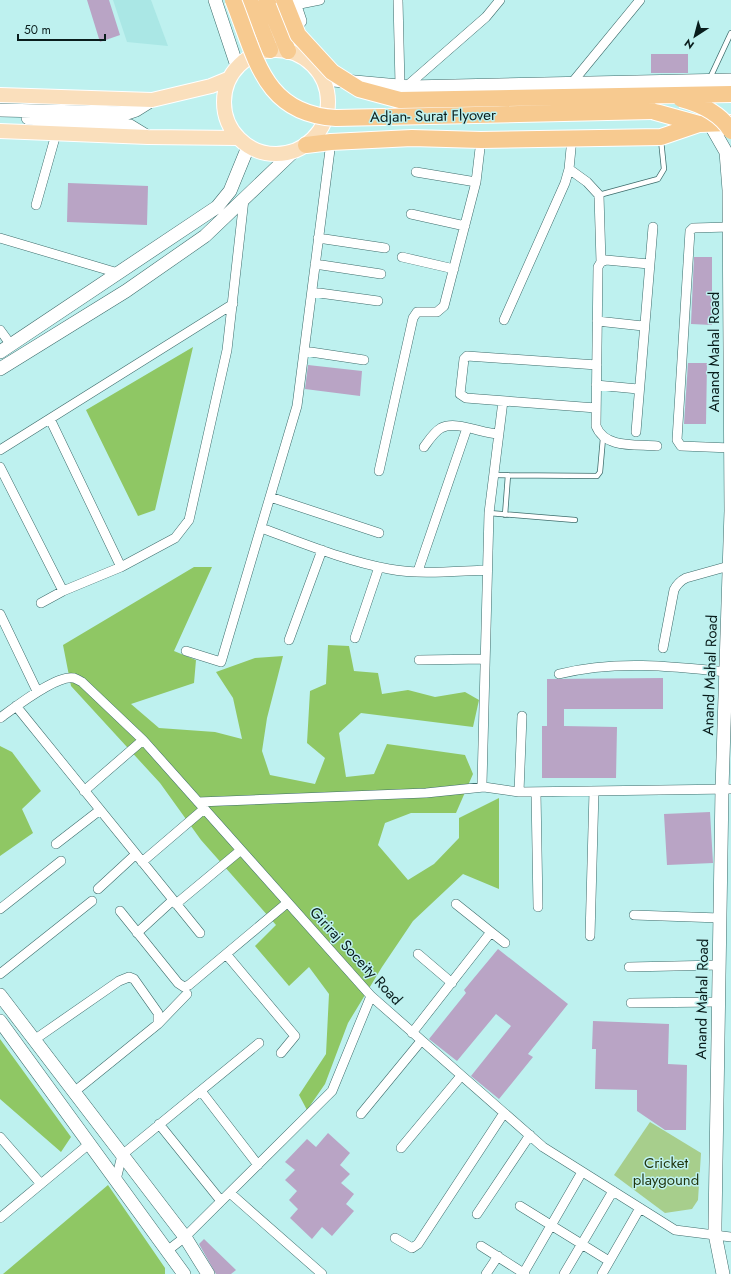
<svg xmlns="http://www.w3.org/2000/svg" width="731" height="1274" font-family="Jost,sans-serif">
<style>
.built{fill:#aae7e5}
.green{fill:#a7ce8c}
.forest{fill:#8fc764}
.building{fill:#b9a4c5}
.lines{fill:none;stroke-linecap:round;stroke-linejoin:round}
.lane-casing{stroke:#3e6d6c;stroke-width:6}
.street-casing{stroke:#3e6d6c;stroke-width:10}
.secondary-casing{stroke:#3e6d6c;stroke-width:14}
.primary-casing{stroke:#fff;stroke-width:16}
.highway-casing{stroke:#fff;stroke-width:18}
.lane{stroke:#fff;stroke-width:4.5}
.street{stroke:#fff;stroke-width:9}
.secondary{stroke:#fff;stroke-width:13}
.primary{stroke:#fadfbc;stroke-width:14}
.highway{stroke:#f7ca90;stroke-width:16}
.highway-bridge-casing{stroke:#fff;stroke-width:18;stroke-linecap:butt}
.highway-bridge{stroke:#f7ca90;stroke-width:16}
.labels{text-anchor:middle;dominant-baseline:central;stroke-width:3;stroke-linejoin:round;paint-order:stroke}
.street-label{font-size:15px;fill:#091d1c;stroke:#bef1ef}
.park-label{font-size:15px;fill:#1f340c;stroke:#bef1ef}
</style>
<rect width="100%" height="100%" fill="#bef1ef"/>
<path class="built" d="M113 0H151L168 46 127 42Z"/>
<path class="green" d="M650 1122 701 1153 698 1200 692 1209 665 1213 614 1175Z"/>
<path class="forest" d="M193 347 155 510 138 516 86 410Z
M194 567H212L174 651 196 660 194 683 131 704 159 728 215 732 242 739 233 698 216 672 255 658 283 656 267 718 262 751 270 775 315 784 325 758 307 743 310 691 326 684 328 645 349 646 354 671 378 673 382 694 408 690 435 697 465 692 479 700 473 727 361 713 339 733 346 777 374 774 387 744 465 755 473 774 456 813H411L385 823 378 845 408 880 434 864 459 838V818L499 798V889L463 874 413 921 382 967 348 1023 325 1084 307 1110 299 1095 326 1054 329 994 309 967 289 986 255 946 276 925 201 840 160 783 71 686 63 645Z
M0 746 12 752 41 791 22 809 33 833 0 856Z
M0 1039 71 1137 61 1152 0 1099Z
M108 1185 165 1268V1274H3Z"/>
<path class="building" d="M87 0H109L120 35 100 42Z
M651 54H688V73H651Z
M68 183 148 186 147 225 67 222Z
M694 257H712V325L691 324Z
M688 363H707L706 424H684Z
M308 365 362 371 360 396 305 389Z
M663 678V709H564V726L617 727 616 778H542V726H547V679Z
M710 812 713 863 667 865 664 814Z
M498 949 568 1004 528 1054 533 1057 499 1099 471 1076 511 1026 496 1014 457 1061 429 1039 466 993 464 990Z
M593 1021 669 1024 668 1064 687 1065 686 1130H665L637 1111V1090L595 1089 596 1049H592Z
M328 1133 350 1153 340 1165 350 1174 341 1183 354 1194 346 1204 354 1211 332 1236 322 1227 312 1239 290 1218 298 1209 289 1200 297 1191 285 1180 295 1170 285 1162 307 1139 316 1147Z
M204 1239 236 1270 231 1274H216L199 1244Z"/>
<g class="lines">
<g class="lane-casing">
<path id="lane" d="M710 78 731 33
M599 195 658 179 664 169 661 140
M494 475 597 476 600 472 603 438
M489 513 575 520
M505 515 508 475"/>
</g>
<g class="street-casing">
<path id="street" d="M398 0 400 85
M295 5 320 0
M571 84 640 0
M407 86 486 17 500 0
M569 169 587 182 599 195 601 262
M416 172 476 182
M36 205 56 134
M411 214 465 226
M729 227 693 228 690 231 677 440 681 446 731 448
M0 238 118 273
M318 238 385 248
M402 257 454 269
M315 264 381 274
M649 264 606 260 601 262 598 267 596 426C605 449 636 444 657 446
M312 292 378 301
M504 320 565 183 569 169 572 138
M597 321 643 326
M0 330 11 345
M304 351 364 360
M596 385 638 389
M596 408 466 398 460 394 464 359 467 356 597 365
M50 419 121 567
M636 432 653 227
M424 447C429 440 434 432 441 428 456 420 483 434 499 434
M0 450 233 304
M0 467 63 591
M379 471 413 318 417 312H437L444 306 476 182 481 140
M270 497 379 533
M261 528C303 543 345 561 389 569 421 575 455 571 487 570
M418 571 467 428
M41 603 63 591 121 567 175 538 189 520 227 350 244 199
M0 614 37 691
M355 638 379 567
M289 640 322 550
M663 648 674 590C677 584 680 581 686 578L729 566
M186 651 221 662 297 406 331 142
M419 660 485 659
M559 674C614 660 671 666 726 672
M16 706 200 933
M0 718C14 708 57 674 74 678 77 679 80 681 82 682L143 740 371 996 543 1147 675 1230 731 1237
M484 787 482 784 489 513 503 401
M84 791 143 740
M519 792 522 716
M536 792 538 907
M198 802 426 793 484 787 519 792 731 789
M56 844 100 810
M142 862 204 809
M98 889 136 854
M176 904 241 850
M0 909 61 861
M120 911 178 983 184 987 189 985 287 903
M634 915 720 918
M491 932 505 943
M137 933 173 900
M590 936 594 791
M226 954 295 1036 281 1053
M418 954 452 983
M629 967 719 965
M0 974 92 901
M631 1003 718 1002
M158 1024 187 994
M412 1033 491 932 456 904
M34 1040 119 981 129 977 134 979 158 1013V1024L74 1092
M201 1091 258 1165
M361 1114 421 1041
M159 1124 221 1201
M0 1137 41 1184
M401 1148 461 1076
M116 1180 122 1155 259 1043
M230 1193 322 1274
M520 1206 609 1261
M477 1214 530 1135
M0 1218 89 1144
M395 1238 412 1248 418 1244 504 1113
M481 1246 525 1274
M167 1251 185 1237 332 1091 371 996
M486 1274 498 1256
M523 1274 582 1172
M564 1274 613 1191
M602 1274 640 1208"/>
</g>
<g class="secondary-casing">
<path id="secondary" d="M215 0 237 66
M293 0 300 21
M307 45 313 65
M322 79 410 87 731 80
M702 81 710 124 726 152 729 190 731 511 722 789 715 1224V1234L723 1274
M0 110 127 113 136 110 152 100
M28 118 130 126 148 137
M0 352 217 207 230 191 248 147
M0 369 126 291 205 236 292 153
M0 995 185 1237 208 1274
M0 1021 184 1274"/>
</g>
<g class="primary-casing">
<path id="primary" d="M224 102a52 52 0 1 1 104 0a52 52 0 1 1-104 0Z
M0 95 152 100 211 86 228 79
M0 131 148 137 237 138"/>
</g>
<g class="highway-casing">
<path id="highway" d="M250 0 270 50
M267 0 288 51
M652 111 699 124
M306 145 331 142 412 138 481 140 661 137 699 124 731 123"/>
</g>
<use href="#lane" class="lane"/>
<use href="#street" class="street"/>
<use href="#secondary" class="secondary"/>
<use href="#primary" class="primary"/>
<use href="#highway" class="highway"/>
<g class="highway-bridge-casing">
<path id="highway-bridge" d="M233 0C256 57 263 114 336 118L652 111
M284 0 298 35 332 72 359 89 400 100 731 94
M681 99C700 104 721 114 731 131"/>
</g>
<use href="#highway-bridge" class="highway-bridge"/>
</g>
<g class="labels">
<g class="street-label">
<text transform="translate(433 116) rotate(-1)">Adjan- Surat Flyover</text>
<text transform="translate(714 352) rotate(-90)">Anand Mahal Road</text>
<text transform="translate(710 675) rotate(-88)">Anand Mahal Road</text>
<text transform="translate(356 956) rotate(47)">Giriraj Soceity Road</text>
<text transform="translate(702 999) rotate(-89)">Anand Mahal Road</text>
</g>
<g class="park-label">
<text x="666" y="1163">Cricket<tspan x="666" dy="17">playgound</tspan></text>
</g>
</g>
<g transform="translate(695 36) rotate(216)" stroke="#bef1ef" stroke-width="3" paint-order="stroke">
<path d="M0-3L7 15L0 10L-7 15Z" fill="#091d1c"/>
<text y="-6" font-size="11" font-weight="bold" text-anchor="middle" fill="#091d1c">N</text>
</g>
<path d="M18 34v6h87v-6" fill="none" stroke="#091d1c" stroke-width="2"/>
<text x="24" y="34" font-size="12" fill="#091d1c" stroke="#bef1ef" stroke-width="3" paint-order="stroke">50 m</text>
</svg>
